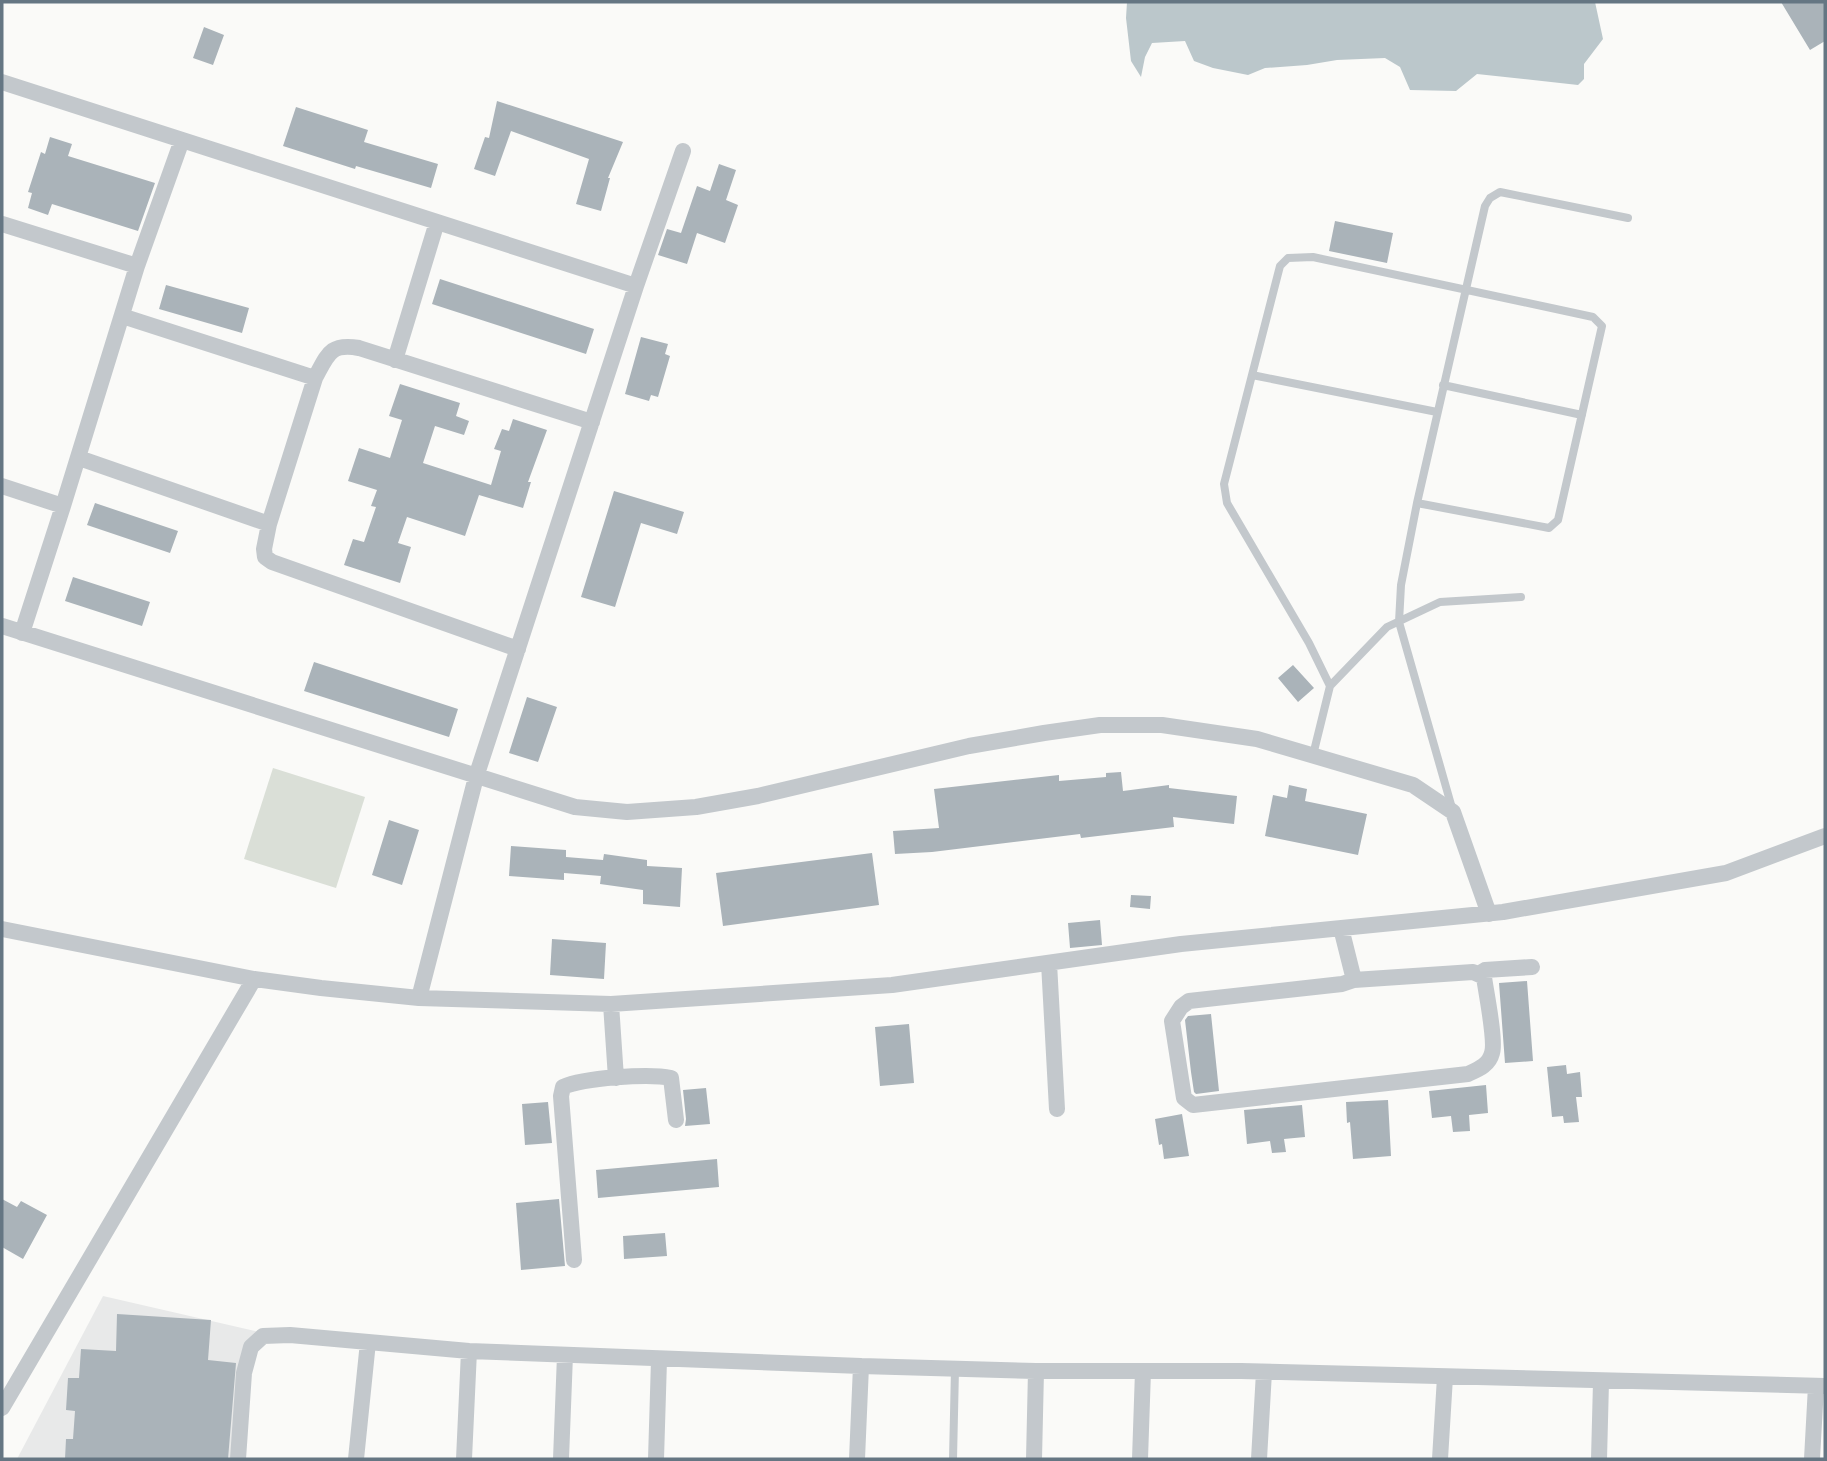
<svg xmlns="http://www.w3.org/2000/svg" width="1827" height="1461" font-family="'Fira Sans Condensed',sans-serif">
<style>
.built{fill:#e8e9e9}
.green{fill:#dadfd7}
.water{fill:#bbc7cb}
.building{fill:#aab3b9}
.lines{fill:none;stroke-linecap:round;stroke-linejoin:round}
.service{stroke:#c3c8cc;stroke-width:8}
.minor{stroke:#c3c8cc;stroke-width:16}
</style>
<rect width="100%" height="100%" fill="#fafaf8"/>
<path class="built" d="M103 1296 259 1332 232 1459H17Z"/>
<path class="green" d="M273 768 365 797 336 888 244 859Z"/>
<path class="water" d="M1127 2H1595L1603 39 1584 64V79L1578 85 1477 74 1456 91 1410 90 1400 67 1385 58 1337 60 1307 65 1265 68 1248 75 1213 68 1194 61 1185 41 1152 43 1145 57 1141 77 1131 61 1126 18Z"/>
<path class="building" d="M1781 2H1825V41L1810 50Z
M204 27 224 35 213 65 193 58Z
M497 101 623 142 608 178H610L601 211 576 204 589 159 511 131 495 176 474 169 485 137 489 138Z
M296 107 368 130 364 142 438 164 431 188 356 166 355 169 283 146Z
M50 137 72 144 68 156 155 183 138 231 52 204 48 215 28 208 32 193 28 192 41 152 45 154Z
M719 164 736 170 726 200 738 205 725 243 697 233 687 264 658 255 667 229 681 233 697 186 710 191Z
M1335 221 1393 233 1387 263 1329 251Z
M440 279 594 329 586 354 432 304Z
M166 285 249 308 242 333 159 309Z
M641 337 668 344 665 354 670 356 658 397 651 395 649 401 625 394Z
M400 384 460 403 456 416 469 421 464 435 435 426 423 463 491 485 501 451 494 449 502 429 509 431 513 419 547 430 528 482H531L523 508 479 495 465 536 407 517 398 543 411 547 400 583 344 565 353 539 364 542 376 507 371 506 377 490 348 481 359 448 390 458 402 420 389 416Z
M614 491 684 512 677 534 641 523 615 607 581 597Z
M95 503 178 531 170 553 87 525Z
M73 577 150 602 142 626 65 601Z
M314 662 458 709 449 737 304 691Z
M1293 665 1314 688 1298 702 1278 678Z
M527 697 557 707 538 762 509 753Z
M1121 772 1123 791 1169 785V788L1237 796 1234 824 1173 817 1174 827 1081 838 1080 834 932 852 895 854 893 831 939 828 934 789 1059 775V781L1106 777V773Z
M1289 785 1307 789 1305 801 1367 814 1358 855 1265 836 1273 795 1287 798Z
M389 820 419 830 402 885 372 875Z
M511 846 566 850V857L603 860 604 854 647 860V866L682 868 680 907 643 904V890L600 884 601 876 564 873V880L509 876Z
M872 853 879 905 723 926 716 873Z
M1131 895 1151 896 1150 909 1130 907Z
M1100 920 1102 945 1070 948 1068 923Z
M552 939 606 943 604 979 550 975Z
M1527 981 1533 1061 1505 1063 1499 983Z
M1211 1014 1219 1091 1196 1094 1194 1092 1191 1072 1185 1020 1188 1016Z
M909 1024 914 1083 880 1086 875 1027Z
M1566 1065 1567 1074 1580 1072 1582 1097H1576L1579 1122 1564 1123 1563 1116 1552 1117 1547 1067Z
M1486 1085 1488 1113 1469 1115 1470 1131 1453 1132 1451 1116 1432 1118 1429 1091Z
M706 1088 710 1124 685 1126 686 1119 683 1090Z
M1388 1100 1391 1156 1353 1159 1350 1122 1347 1123 1346 1102Z
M548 1102 552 1143 525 1145 522 1104Z
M1302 1105 1305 1137 1284 1139 1286 1152 1272 1153 1270 1141 1247 1144 1244 1110Z
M1182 1114 1189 1156 1164 1159 1162 1144 1159 1145 1155 1119Z
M717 1159 719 1187 598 1198 596 1170Z
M2 1199 17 1207 21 1201 47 1215 23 1259 2 1247Z
M559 1199 565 1266 521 1270 516 1203Z
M665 1233 667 1256 624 1259 623 1236Z
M117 1314 211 1320 208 1360 236 1363 228 1459H65L66 1439H73L75 1411 66 1410 68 1378H79L81 1349 116 1351Z"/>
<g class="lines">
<path class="service" d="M1252 375 1437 412
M1443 385 1582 415
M1330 686 1387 627 1440 602 1521 597
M1313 755 1330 686 1309 643 1227 503 1224 484 1280 266 1288 258 1313 257 1593 317 1602 326 1558 520 1549 528 1417 503
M1452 808 1399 622 1401 585 1417 503 1485 206 1490 198 1500 192 1628 218
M953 1459 955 1369"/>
<path class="minor" d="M2 82 636 286
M2 224 137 266
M122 316 315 378C328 354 330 343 359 348L592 422
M395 360 437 222
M79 458 269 524 264 549 265 557 272 562 518 649
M2 486 63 506
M269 524 315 378
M2 626 575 807 627 812 696 807 758 796 969 746 1044 733 1100 725H1162L1257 739 1413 785 1453 812 1489 914
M22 633 63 506 137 266 182 140
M1341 928 1354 980
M2 929 254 979 321 988 419 998 611 1004 892 985 1181 944 1503 912 1726 873 1825 836
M1049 963 1057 1109
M1473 972 1484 977C1486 992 1496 1041 1492 1053 1489 1065 1479 1069 1468 1074L1193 1105 1184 1098 1172 1021 1181 1007 1189 1001 1342 984 1354 980Z
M1480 973 1485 970 1532 967
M419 998 476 777 636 286 683 151
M611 1004 616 1078
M574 1260 561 1096 563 1087C583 1078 649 1073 671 1078L676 1120
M2 1408 254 979
M238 1459 244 1373 251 1347 263 1336 290 1335 469 1351 861 1366 1036 1371H1241L1825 1386
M356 1459 368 1342
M464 1459 469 1351
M561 1459 565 1355
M656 1459 659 1360
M857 1459 861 1366
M1034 1459 1036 1371
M1140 1459 1143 1371
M1259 1459 1264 1372
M1440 1459 1445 1377
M1599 1459 1601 1382
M1812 1459 1816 1386"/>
</g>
<rect width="1827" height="1461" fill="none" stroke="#657683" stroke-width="7"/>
</svg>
